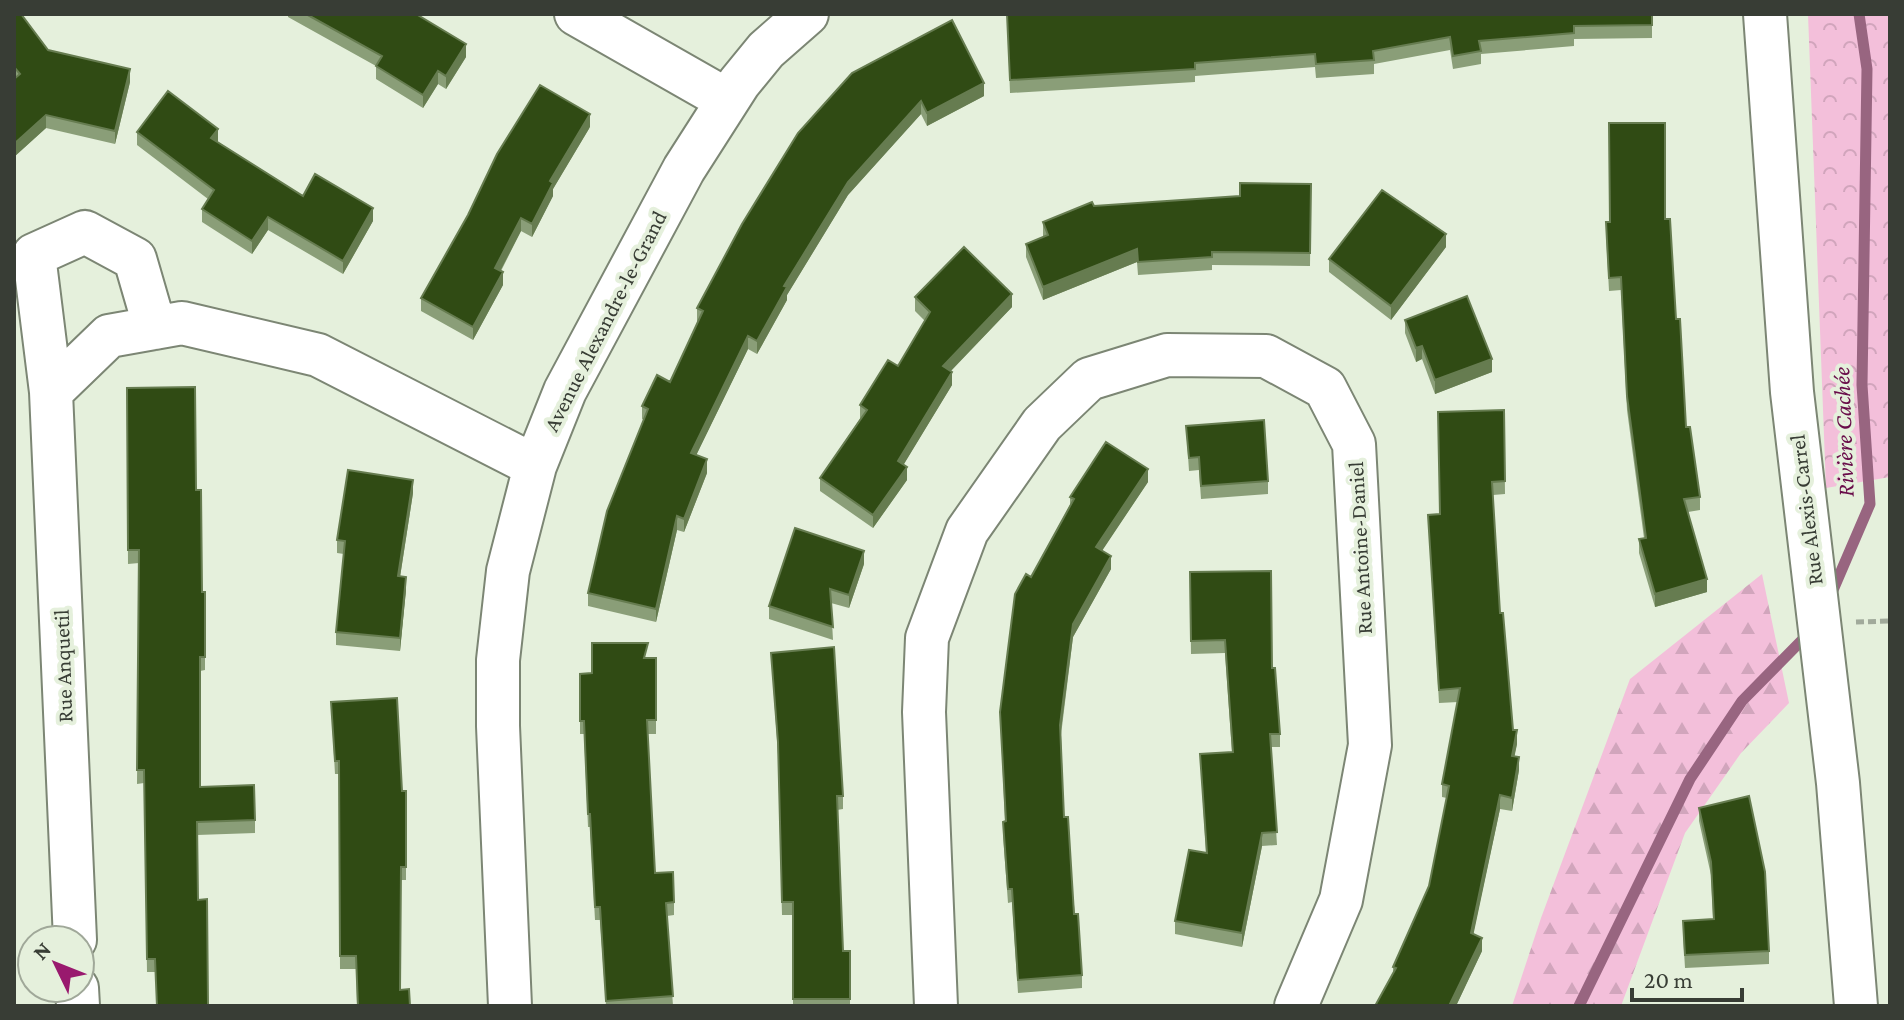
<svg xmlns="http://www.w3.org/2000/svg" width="1904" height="1020" font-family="'Crimson Pro',serif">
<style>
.forest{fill:url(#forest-firs)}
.park{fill:url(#park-crowns)}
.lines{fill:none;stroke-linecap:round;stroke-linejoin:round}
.stream{stroke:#986580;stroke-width:11}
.minor-casing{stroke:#7c8674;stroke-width:46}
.path{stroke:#a1aa9b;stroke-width:5;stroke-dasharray:8 4;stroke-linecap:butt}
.minor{stroke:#fff;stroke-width:42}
.wall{fill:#8a9e78}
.shaded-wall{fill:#667c50}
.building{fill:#304b14;stroke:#667c50;stroke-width:2}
.labels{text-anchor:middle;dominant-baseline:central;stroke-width:8;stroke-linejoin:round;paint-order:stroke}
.street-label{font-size:22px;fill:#383d35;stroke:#e5f0dc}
.water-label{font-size:24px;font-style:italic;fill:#690d4a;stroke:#e5f0dc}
</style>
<defs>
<pattern id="forest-firs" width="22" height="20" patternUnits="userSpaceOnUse" patternTransform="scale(2)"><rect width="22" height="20" fill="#f3bfda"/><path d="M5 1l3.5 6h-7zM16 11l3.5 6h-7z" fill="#d1a5bc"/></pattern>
<pattern id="park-crowns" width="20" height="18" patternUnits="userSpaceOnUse" patternTransform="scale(2)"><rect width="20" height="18" fill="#f3bfda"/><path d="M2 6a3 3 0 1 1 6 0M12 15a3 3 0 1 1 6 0" fill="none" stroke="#d1a5bc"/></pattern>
</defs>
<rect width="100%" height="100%" fill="#e5f0dc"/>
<path class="forest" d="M1762 574 1789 703 1741 753 1685 833 1621 1006H1512L1541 918 1630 679Z"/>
<path class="park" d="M1808 14H1890V477L1826 488Z"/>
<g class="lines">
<path class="stream" d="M1830 597 1870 504 1862 385 1867 69 1859 14
M1579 1006 1690 779 1742 701 1810 632"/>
<g class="minor-casing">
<path id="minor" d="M576 14 727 100
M1765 14 1792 392 1838 783 1856 1006
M51 392 34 255 85 232 135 259 155 328
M75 940 51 392 109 336 182 323 318 355 535 466
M77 988 78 1006
M510 1006 498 726V660L508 571 535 466 565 391 684 169 739 83 766 50 807 14
M936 1006 924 712 927 638 967 531 1042 424 1089 379 1167 355 1266 356 1325 388 1354 444 1370 745 1341 900 1296 1006"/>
</g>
<path class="path" d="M1856 622 1890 621"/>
<use href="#minor" class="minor"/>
</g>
<path class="wall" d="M288 14H416L466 57 446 89 438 84 423 108 376 79V66L288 17Z
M1007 14H1652V38L1574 39V46L1481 54V64L1453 69 1450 50 1374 64V74L1316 78 1315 67 1195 76V82L1010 93Z
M14 15 48 50 130 82 115 144 46 128 14 157Z
M852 73 984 96 927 126 921 114 848 195 787 295V300L757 354 748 349 696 455 707 473 684 532 677 530 656 622 588 606V593L644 420 642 419V406L670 382 698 322 697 321V308Z
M590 127 553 189V196L532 237 521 231 501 271 503 285 473 340 421 311V298Z
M137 132 218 142 303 196 373 221 343 274 268 230 252 254 202 222V209L208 199 137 145Z
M1311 184 1310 266 1212 265V270L1138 275 1137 262 1043 300 1026 257V244L1043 237V222L1094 206 1240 196Z
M1665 219 1686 427 1700 497V510L1688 512 1707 592 1655 607 1639 553V539L1644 538 1627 410 1621 290 1609 291 1606 235Z
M1446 247 1391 320 1329 272V259Z
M915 297 1012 307 951 371 952 385 903 465 907 480 873 528 820 491V478L860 419V405L898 366 925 321 915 311Z
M1405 320 1492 372 1435 394 1422 359 1416 362 1405 333Z
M127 388 196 490 202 592H205V670L200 671V787L255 820V833L197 835 155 972H147L144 783 137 784 139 563 128 564Z
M1504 410 1505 494 1493 495 1500 613 1513 730 1517 744 1514 756 1519 770 1512 811 1500 809 1473 934 1482 951 1456 1006H1375L1393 974V967L1429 886 1447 798 1442 797V784L1458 702 1439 703 1428 515 1440 514Z
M1186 426 1268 481V494L1201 499 1199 470 1189 471Z
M1148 482 1102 550 1111 569 1073 637 1061 735 1064 817 1082 975V988L1018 993 1012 902 1008 903 1003 835V822H1005L1000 712 1031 577 1070 505V497Z
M413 493 400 577 406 590 400 651 336 645V632L344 554 337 553V540Z
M864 564 849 608 831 603 833 640 769 619V606Z
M1190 572 1272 668 1280 734V747H1271L1277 845 1262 846 1242 947 1175 934V921L1206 853 1200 754 1232 752 1225 653 1191 654Z
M771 653 843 796V809L837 810 843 951H850V1006H793V915H782L778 755Z
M648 658H656V734H647L655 873 674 902V915L667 916 673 1006H606L600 920H595L590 827H588L584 734H580V674L592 673Z
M331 702 402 791H406V880H401L400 990 410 1006H357L356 969H340L339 774H335Z
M1699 808 1769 951V964L1685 968 1683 934 1713 919 1711 875 1699 821Z"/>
<path class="shaded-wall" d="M466 44V57L446 89V76Z
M130 69V82L115 144V131Z
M438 71V84L423 108V95Z
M984 83V96L927 126V113Z
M921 101V114L848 195 787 295V300L757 354V341L784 286 848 182Z
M590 114V127L553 189V196L532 237V224L550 181Z
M46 115V128L14 157V144Z
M218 129V142L211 138Z
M373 208V221L343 274V261Z
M268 217V230L252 254V241Z
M521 218V231L495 281V268Z
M1446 234V247L1391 320V306Z
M1137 249V262L1043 300V287Z
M503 272V285L473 340V327Z
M1012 294V307L943 379V366Z
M748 336V349L691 466V453Z
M1422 346V359L1416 362V348Z
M1492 359V372L1435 394V380Z
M952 372V385L898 474V461Z
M707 459V473L684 532V519Z
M907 467V480L873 528V515Z
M1148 469V482L1096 560V547Z
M413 480V493L398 590V576Z
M677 516V530L656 622V609Z
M864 551V564L849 608V595Z
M1111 556V569L1073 637 1060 738V725L1073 624Z
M406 577V590L400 651V638Z
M1707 579V592L1655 607V594Z
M1517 730V744L1512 769V756Z
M1519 757V770L1512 811V798Z
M1500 795V809L1471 946V933Z
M1262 833V846L1242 947V933Z
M1482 938V951L1456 1006H1449Z"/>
<path class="building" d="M15 14H21L48 50 130 69 115 131 46 115 14 144V79L20 74 14 67Z
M306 14H416L466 44 446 76 438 71 423 95 376 66 382 56Z
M1007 14H1652V25L1574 26V33L1479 41 1481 51 1453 56 1450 37 1373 51 1374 60 1316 64 1315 54 1195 63V69L1010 80Z
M952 20 984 83 927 113 921 101 848 182 784 286 787 287 757 341 748 336 691 453 707 459 684 519 677 516 656 609 588 593 607 511 648 409 642 406 657 375 670 382 703 311 697 308 742 224 798 133 852 73Z
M540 85 590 114 550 181 553 183 532 224 521 218 495 268 503 272 473 327 421 298 468 215 497 154Z
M168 91 218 129 211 138 303 196 315 174 373 208 343 261 268 217 252 241 202 209 214 190 137 132Z
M1609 123H1665V219H1670L1676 319H1680L1686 427H1690L1700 497 1684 499 1707 579 1655 594 1639 539 1646 538 1627 396 1621 277 1609 278 1606 222H1610Z
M1240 183 1311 184 1310 253 1212 252V257L1138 262 1137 249 1043 287 1026 244 1048 235 1043 222 1092 202 1094 206 1240 196Z
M1382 190 1446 234 1391 306 1329 259Z
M964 247 1012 294 943 366 952 372 898 461 907 467 873 515 820 478 867 410 860 405 888 360 898 366 930 312 915 297Z
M1467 296 1492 359 1435 380 1422 346 1416 348 1405 320Z
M195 387 196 490H201L202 592H205V657H200V787L254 785 255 820 197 822 198 900 207 899 208 1006H157L155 959H147L144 770H137L139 550H128L127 388Z
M1504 410 1505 481 1492 482 1500 613H1503L1513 730H1517L1512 756 1519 757 1512 798 1500 795 1471 933 1482 938 1449 1006H1375L1396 968 1393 967 1429 886 1449 786 1442 784 1460 688 1439 690 1428 515 1440 514 1438 412Z
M1264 420 1268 481 1201 486 1199 457 1189 458 1186 426Z
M1106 442 1148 469 1096 547 1111 556 1073 624 1060 725 1064 817H1068L1074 914H1078L1082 975 1018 980 1012 889H1008L1003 822 1006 821 1000 712 1015 594 1026 574 1031 577 1074 499 1070 497Z
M348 470 413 480 398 576 406 577 400 638 336 632 345 541 337 540Z
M795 528 864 551 849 595 830 589 833 627 769 606Z
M1271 571 1272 668H1275L1280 734H1270L1277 832 1262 833 1242 933 1175 921 1189 850 1207 853 1200 754 1233 752 1225 640 1191 641 1190 572Z
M592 643H648L644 658H656V720H647L655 873 673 872 674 902 666 903 673 996 606 1001 600 907H595L590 814H588L584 721H580V674L592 673Z
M834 647 843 796H837L843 951H850V999H793V902H782L778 742 771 653Z
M397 698 402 791H406V867H401L400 990 409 989 410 1006H358L356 956H340L339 761H335L331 702Z
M1749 796 1765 872 1769 951 1685 955 1683 921 1714 919 1711 862 1699 808Z"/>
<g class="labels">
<g class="street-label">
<text transform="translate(605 321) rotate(-63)">Avenue Alexandre-le-Grand</text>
<text transform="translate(1806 510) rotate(-97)">Rue Alexis-Carrel</text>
<text transform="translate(1360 548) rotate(-93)">Rue Antoine-Daniel</text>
<text transform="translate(63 666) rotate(-92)">Rue Anquetil</text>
</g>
<g class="water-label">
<text transform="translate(1843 432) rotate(-92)">Rivière Cachée</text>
</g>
</g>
<rect width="1904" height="1020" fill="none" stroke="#383d35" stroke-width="32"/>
<g transform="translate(56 964) rotate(313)"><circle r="38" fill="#e5f0dc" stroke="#a0a899" stroke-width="2"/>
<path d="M0-6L14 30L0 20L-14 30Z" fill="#99196e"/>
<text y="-12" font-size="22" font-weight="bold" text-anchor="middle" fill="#383d35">N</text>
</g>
<path d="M1632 988v12h110v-12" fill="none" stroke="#383d35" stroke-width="4"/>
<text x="1644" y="988" font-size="24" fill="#383d35" stroke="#e5f0dc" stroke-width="6" paint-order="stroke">20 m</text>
</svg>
